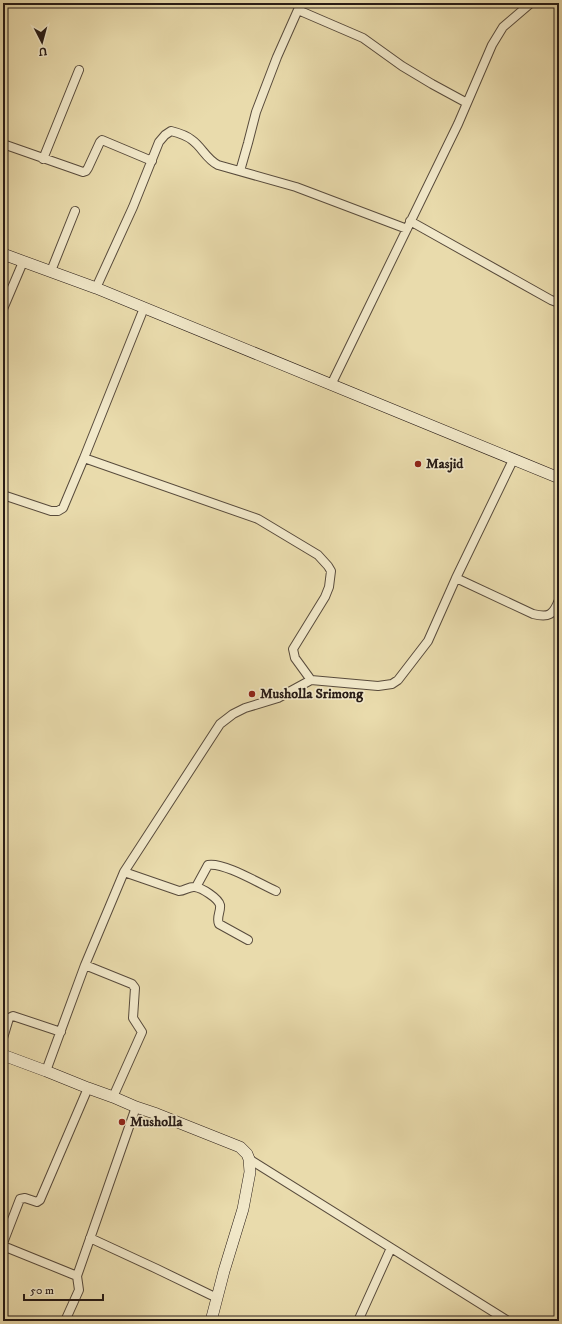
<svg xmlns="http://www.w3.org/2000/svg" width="562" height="1324" font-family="'IM FELL DW Pica',serif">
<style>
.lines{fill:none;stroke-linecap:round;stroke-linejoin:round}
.street-casing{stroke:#584b3c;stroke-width:10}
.secondary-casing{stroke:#271b16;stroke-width:12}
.street{stroke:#f1e8c9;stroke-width:8}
.secondary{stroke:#f1e8c9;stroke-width:11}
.poi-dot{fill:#8f2418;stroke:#f1e8c9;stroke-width:1.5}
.labels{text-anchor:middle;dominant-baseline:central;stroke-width:3.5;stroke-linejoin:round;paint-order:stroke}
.poi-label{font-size:14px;font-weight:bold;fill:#271b16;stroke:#f1e8c9;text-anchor:start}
</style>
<rect width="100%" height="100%" fill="#e9dbac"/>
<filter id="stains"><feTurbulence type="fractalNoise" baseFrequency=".005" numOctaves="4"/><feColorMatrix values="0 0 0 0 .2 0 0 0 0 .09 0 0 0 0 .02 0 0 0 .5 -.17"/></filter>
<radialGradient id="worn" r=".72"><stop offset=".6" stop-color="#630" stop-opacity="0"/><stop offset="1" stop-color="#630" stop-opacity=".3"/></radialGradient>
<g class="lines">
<g class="street-casing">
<path id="street" d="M298 10 363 38 402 66 432 84 467 103
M3 144 83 172 86 171 88 168 100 142 102 140 152 161
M43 159 79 70
M240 171 248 143 256 112 277 57 301 3
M410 221 551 300 559 303
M51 271 75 211
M96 288 133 207 159 142 165 135 171 131C179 133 186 135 192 140 202 147 206 159 218 165L296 187 407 229
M3 309 23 262
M331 385 458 124 492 45 503 27 531 3
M84 458 144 308
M3 495 51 511H58L63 508 84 458 258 519 318 555 328 566 331 571 329 587 325 597 293 649 295 658 311 680
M456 578 533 614C549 618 553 615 559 600
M124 872 179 891C185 891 189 886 195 887 202 888 218 898 220 905 221 912 216 917 219 924L248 940
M196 887 208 865C224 862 260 884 276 891
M85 965 132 984 135 988 133 1018 142 1032 113 1097
M3 1038 9 1018 13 1016 61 1032
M46 1071 85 965 124 872 220 724 233 714 245 708 278 698 311 680 378 686 392 684 398 680 428 641 456 578 513 460
M249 1159 508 1321
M90 1238 157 1269 217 1298
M3 1243 20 1199 25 1198 37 1202 40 1200 88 1088
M3 1246 77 1276
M65 1321 79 1290 77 1276 136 1107
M358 1321 391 1248"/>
</g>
<g class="secondary-casing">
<path id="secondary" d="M3 254 96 288 559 478
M3 1055 46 1071 88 1088 113 1097 136 1107 157 1114 240 1147 247 1154 249 1159 250 1172 243 1209 224 1271 211 1321"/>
</g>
<use href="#street" class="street"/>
<use href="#secondary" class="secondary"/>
</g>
<g class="poi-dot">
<circle cx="418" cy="464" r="4"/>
<circle cx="252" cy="694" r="4"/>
<circle cx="122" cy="1122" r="4"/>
</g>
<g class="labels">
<g class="poi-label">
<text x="426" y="464">Masjid</text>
<text x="260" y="694">Musholla Srimong</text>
<text x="130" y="1122">Musholla</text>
</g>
</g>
<rect width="562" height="1324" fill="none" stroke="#e9dbac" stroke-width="16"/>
<rect x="4" y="4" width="554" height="1316" fill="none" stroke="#271b16" stroke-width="2"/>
<rect x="8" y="8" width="546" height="1308" fill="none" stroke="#271b16"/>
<g transform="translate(42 42) rotate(174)" stroke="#f1e8c9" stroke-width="3" paint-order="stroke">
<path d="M0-3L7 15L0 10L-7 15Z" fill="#271b16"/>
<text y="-6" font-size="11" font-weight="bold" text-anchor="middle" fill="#271b16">U</text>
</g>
<path d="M24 1294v6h79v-6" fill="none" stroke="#271b16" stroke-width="2"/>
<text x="30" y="1294" font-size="12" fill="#271b16" stroke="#f1e8c9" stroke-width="3" paint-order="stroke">50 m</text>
<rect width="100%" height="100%" filter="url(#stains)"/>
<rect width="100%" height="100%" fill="url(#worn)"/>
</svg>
